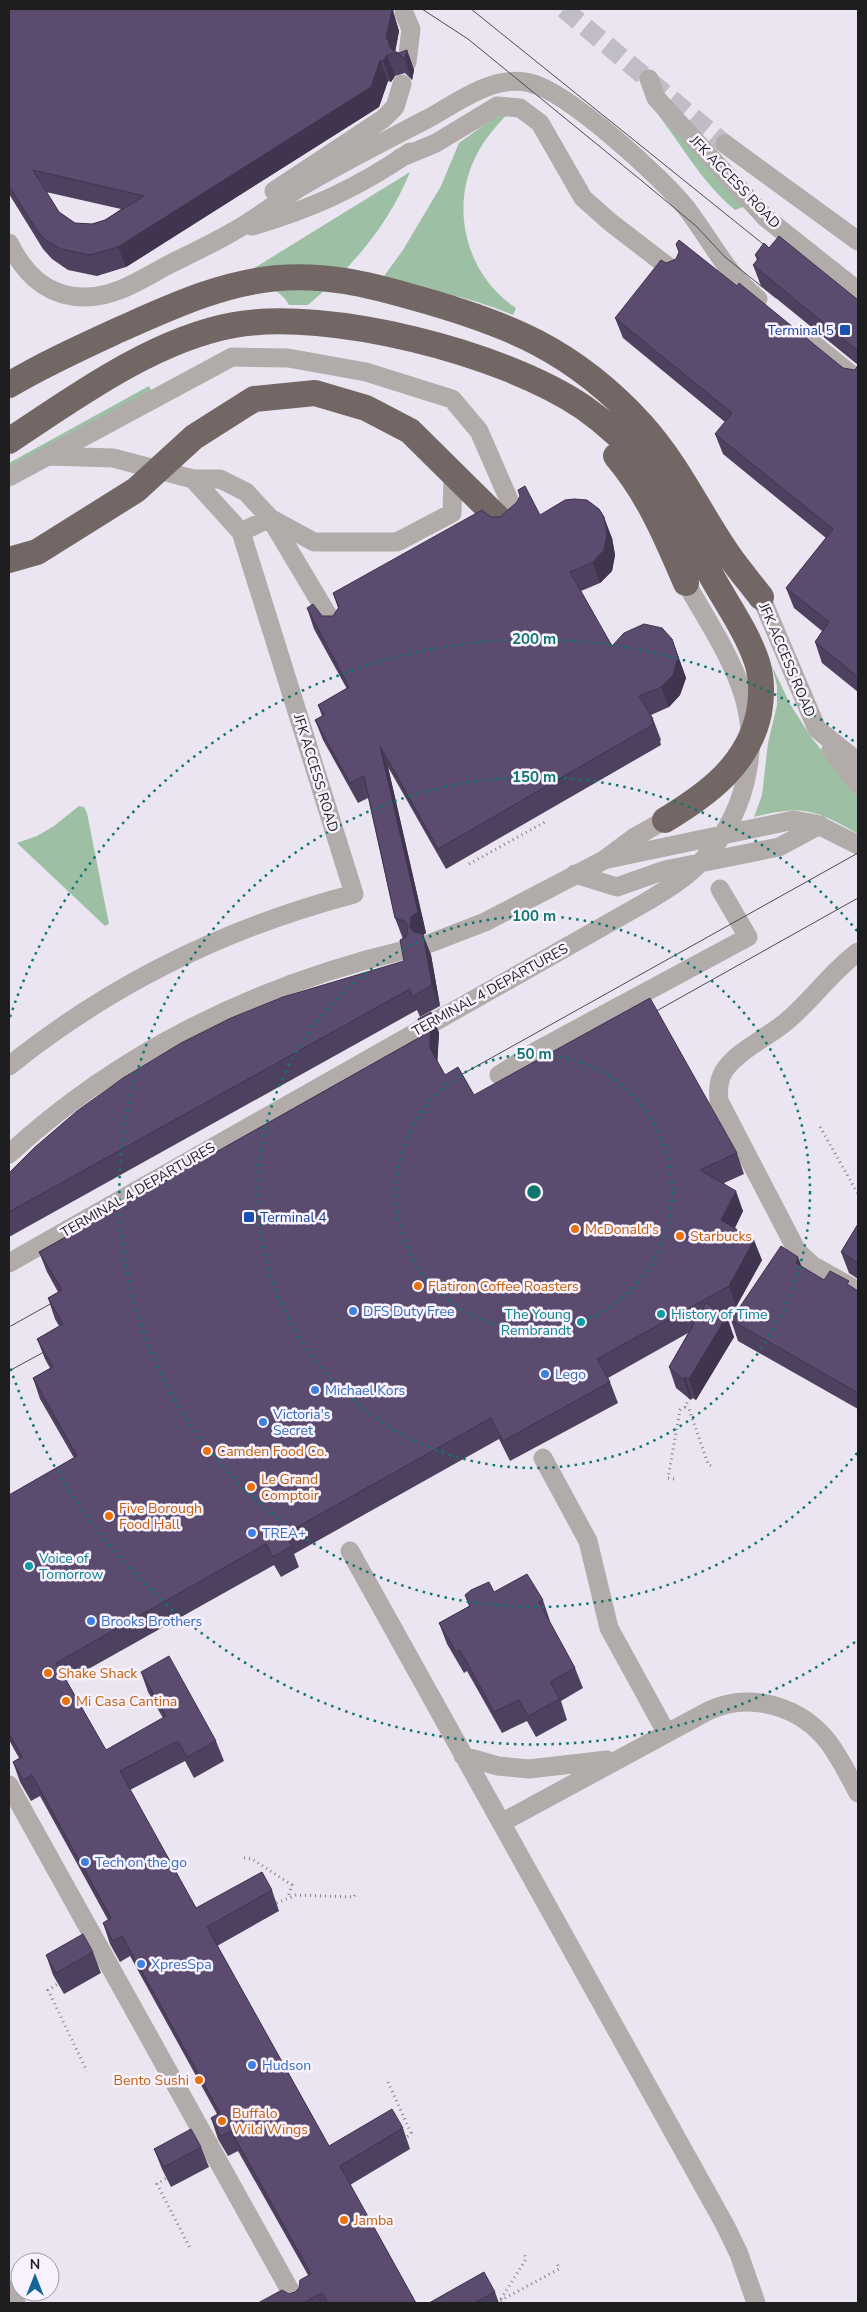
<svg xmlns="http://www.w3.org/2000/svg" width="867" height="2312" font-family="'Nunito Sans',sans-serif">
<style>
.green{fill:#9dc0a4}
.lines{fill:none;stroke-linecap:round;stroke-linejoin:round}
.minor-tunnel{stroke:#c1bdc6;stroke-width:19;stroke-dasharray:19 9;stroke-linecap:butt}
.path{stroke:#858289;stroke-width:3;stroke-dasharray:1 4;stroke-linecap:butt}
.minor{stroke:#b1abaa;stroke-width:19}
.highway{stroke:#736765;stroke-width:26}
.tram{stroke:#4e4c51;stroke-width:1}
.wall{fill:#4e405f;fill-rule:evenodd}
.shaded-wall{fill:#40344e}
.building{fill:#5b4b6f;stroke:#40344e;fill-rule:evenodd}
.ring{fill:none;stroke:#0f766e;stroke-width:2.5;stroke-dasharray:2.5 5}
.transit-dot{fill:#1a4fb4;stroke:#f7f2fd;stroke-width:2}
.food-dot{fill:#e8710a;stroke:#f7f2fd;stroke-width:2}
.shop-dot{fill:#3f7fe0;stroke:#f7f2fd;stroke-width:2}
.culture-dot{fill:#0f9aa8;stroke:#f7f2fd;stroke-width:2}
.labels{text-anchor:middle;dominant-baseline:central;stroke-width:5;stroke-linejoin:round;paint-order:stroke}
.street-label{font-size:14px;fill:#1e1d20;stroke:#f7f2fd}
.transit-label{font-size:14px;fill:#164399;stroke:#f7f2fd;text-anchor:end}
.food-label{font-size:14px;fill:#c56008;stroke:#f7f2fd;text-anchor:start}
.shop-label{font-size:14px;fill:#366cbe;stroke:#f7f2fd;text-anchor:start}
.culture-label{font-size:14px;fill:#0d838f;stroke:#f7f2fd;text-anchor:start}
.centre{fill:#0f766e;stroke:#f7f2fd;stroke-width:2.5}
.ring-label{font-size:15px;text-anchor:middle;font-weight:bold;fill:#0f766e;stroke:#f7f2fd;stroke-width:5;stroke-linejoin:round;paint-order:stroke}
</style>
<rect width="100%" height="100%" fill="#eae5f0"/>
<path class="green" d="M514 103 516 105C501 121 486 136 476 156 449 209 467 276 516 308L513 315C469 296 426 289 379 283L403 250 441 186 459 143Z
M653 108 762 200 735 210C701 182 680 142 653 108Z
M410 172C388 226 352 267 308 305H289C279 286 257 284 238 278Z
M149 386 154 396 9 478V463Z
M772 666 790 704 811 737 858 795V834C815 809 802 805 754 817L762 795 768 743 777 705V686Z
M79 806 84 807 87 813 109 924 105 926 17 843 37 836 54 826Z"/>
<g class="lines">
<path class="minor-tunnel" d="M564 9 725 144"/>
<path class="path" d="M469 864 545 822
M820 1127 858 1194
M685 1407 689 1409 708 1464 713 1467
M674 1479 668 1478 680 1410 685 1407 691 1395
M244 1858 252 1859 292 1885 288 1897
M272 1905 296 1895 354 1897 356 1893
M61 1982 48 1990 87 2071
M388 2082 411 2133 404 2140
M170 2176 157 2184 190 2248
M501 2299 526 2259 524 2253
M496 2303 559 2269 557 2263"/>
<path class="minor" d="M404 13 411 29 407 62
M649 79 656 98 766 218 858 291
M725 144 858 241
M400 158 436 143 497 106 520 108 540 123 583 198 610 222 675 272
M274 191 383 119 395 107 402 84
M252 226C312 209 359 187 410 152
M9 243C25 275 48 298 87 297 117 296 142 279 168 265 190 254 212 244 234 231 256 219 277 202 299 188 341 163 385 141 429 118 458 102 494 74 530 83 567 91 663 178 687 209 712 242 725 272 758 299
M812 343 858 380
M50 455 232 357 288 358 366 372 452 399 479 431 516 516
M9 477 48 456 113 458 193 479 241 532 354 894C228 927 111 984 9 1066
M193 479H220L246 492 270 518 314 542H397L452 513 453 474
M241 532 270 518 335 627
M761 597 817 729 858 762
M831 749 858 785
M608 859 794 820 816 824 858 845
M575 874 617 887 665 870 779 847 820 825
M428 944 485 922 604 860 635 837 665 820
M858 952C831 972 812 1000 787 1021 767 1038 738 1050 724 1071 718 1080 718 1091 719 1101L797 1251 812 1265 858 1291
M499 1075 538 1050 748 937 720 889
M9 1154C121 1051 258 985 405 950
M9 1263 646 902C664 891 683 880 699 864 744 819 763 749 741 688 728 651 705 617 686 583
M543 1458 588 1541 609 1628 666 1732
M350 1551 725 2225 739 2254 756 2303
M463 1756 498 1766 529 1769 607 1760
M9 1785 297 2303
M501 1823 708 1711C750 1691 801 1706 829 1743 840 1758 849 1776 858 1793
M9 2290 16 2303"/>
<path class="highway" d="M9 385C46 363 84 346 123 328 173 306 222 283 278 278 325 274 367 284 412 297 507 323 574 350 642 425 678 465 700 514 730 557 740 571 751 584 761 597
M9 441C75 397 155 339 234 325 328 308 504 353 583 407 606 423 627 442 645 465 672 498 690 539 712 577 727 604 747 632 757 662 762 678 762 696 759 713 748 765 708 794 665 820
M616 456C648 493 667 539 686 583
M9 560 37 552 136 490 194 437 254 399 315 393 366 408 410 431 503 523"/>
<path class="tram" d="M422 9 468 39 642 181 696 226 725 257 776 298
M471 9 773 252
M644 1018 858 898
M450 1081 858 853
M9 1327 61 1298
M9 1371 55 1346"/>
</g>
<path class="wall" d="M9 9H395L393 11 399 31 395 51 399 53 407 50 414 70 412 80 405 73 395 76 391 82 388 81 379 107 126 267 97 276 68 270 52 259 43 249 9 194ZM46 192 121 209 105 220 92 224 75 223 59 212Z
M769 248 858 300V692L822 663 815 642 822 631 794 608 786 588 826 538 723 454 715 434 725 422 623 338 615 318 737 286 843 368 855 370 858 365 761 286 753 265 757 260 755 255Z
M540 515 612 538 615 555 612 571 600 583 581 591 612 646 672 639 686 678 680 695 669 707 651 715 653 719 661 740 660 741 661 745 446 869 388 767 426 933 423 935 431 955 440 1006 420 1017 417 1010 9 1237V1173L404 961 403 939 395 918 368 798 358 803 323 740 315 720 322 716 318 705 347 689 314 629 307 608 322 616H333L338 608 333 593 491 517Z
M431 1012 439 1033 437 1061 445 1075 474 1095 737 1153 744 1174 724 1183 743 1211 735 1228 762 1260 736 1307 723 1314 734 1337 696 1400 692 1398 691 1400 676 1388 669 1367 688 1333 608 1378 610 1382 618 1403 510 1461 499 1439 294 1554 299 1567 281 1577 274 1565 67 1681 106 1750 163 1718 148 1692 141 1672 216 1741 224 1761 194 1778 185 1761 130 1790 196 1908 272 1890 279 1911 217 1946 329 2146 403 2128 410 2149 350 2185 416 2303H258L295 2292 299 2288 308 2275 238 2151 228 2156 218 2139 211 2118 217 2114 130 1956 120 1962 110 1944 103 1923 108 1920 40 1796 31 1801 20 1782 13 1762 19 1758 9 1740V1495L74 1458 40 1399 33 1378 50 1368 45 1359 37 1339 59 1326 55 1319 48 1298 58 1292 47 1272 39 1252 422 1036Z
M858 1224V1279L849 1273 841 1252Z
M802 1267 824 1280 850 1286 858 1291V1409L738 1341 731 1320Z
M494 1592 543 1600 550 1621H549L575 1668 583 1688 561 1701 567 1720 536 1737 527 1721 502 1733 467 1671 464 1673 447 1644 439 1623 469 1606 465 1595Z
M93 1952 101 1973 64 1994 53 1975 46 1955Z
M201 2147 209 2167 171 2187 162 2169 154 2149Z
M495 2292 499 2303H429Z"/>
<path class="shaded-wall" d="M392 9H395L393 11 399 31 395 53 391 54 386 39Z
M407 50 414 70 412 80 405 59Z
M387 55 395 76 391 82 383 61Z
M380 60 388 81 379 107 126 267 118 247Z
M604 517 612 538 615 555 612 571 600 583 593 562Z
M672 639 686 678 680 695 669 707 661 687Z
M380 746 388 767 426 933 423 935 431 955 440 1006 410 927Z
M431 1012 439 1033 437 1069 430 1048Z
M736 1191 743 1211 728 1241 721 1220Z
M754 1240 762 1260 736 1307 729 1286Z
M798 1257 806 1278 796 1263Z
M727 1316 734 1337 696 1400 689 1379Z
M685 1377 692 1398 691 1400 683 1379Z"/>
<path class="building" d="M9 9H392V10L386 39H388L389 45 393 51 399 53 407 50 405 59 397 53 387 55 383 61 380 60 371 87 118 247 90 255 61 249 44 239 36 229 9 186ZM33 170 144 196 105 220 92 224 75 223 59 212Z
M779 236 858 300V352V351L753 265 759 258 755 255 764 243 769 248Z
M679 240 737 286 739 283 843 368 855 370 858 365V677L815 642 829 622 786 588 833 529 715 434 732 413 615 318 661 260 666 263 676 259 679 252 676 244Z
M525 486 540 515 565 500 574 499 587 500 599 509 604 517 607 534 604 550 593 562 570 572 612 646 624 633 644 624 662 628 672 639 678 657 673 675 661 687 639 696 653 719 651 720 654 724 438 849 380 746 418 912 411 917 410 927 414 932 423 934 432 985 412 997 410 989 9 1212V1173L34 1148 77 1111 123 1078 181 1043 231 1018 283 997 404 961 400 940 406 937 408 927 405 921 395 918 364 776 350 783 315 720 324 715 318 705 349 687 307 608 313 604 322 616H333L339 607 333 593 482 510 491 517H500L517 502 520 496 518 490Z
M650 998 737 1153 700 1170 736 1191 721 1220 754 1240 729 1286 597 1359 610 1382 503 1441 491 1418 285 1534 292 1546 273 1557 266 1544 56 1663 106 1750 166 1716 141 1672 169 1656 216 1741 187 1757 178 1741 120 1771 196 1908 262 1872 272 1890 207 1927 329 2146 392 2109 403 2128 340 2166 416 2303H328L322 2293 303 2303H258L282 2290 289 2294 295 2292 299 2288 300 2280 311 2274 231 2131 221 2136 211 2118 220 2113 122 1936 113 1941 103 1923 111 1918 32 1775 23 1780 13 1762 22 1757 9 1733V1495L77 1456 33 1378 53 1367 37 1339 63 1324 48 1298 62 1290 39 1252 422 1036 418 1019 431 1012 430 1048 445 1075 458 1067 474 1095Z
M858 1224V1263L841 1252Z
M781 1246 798 1257 796 1263 824 1280 830 1271 849 1281 847 1284 858 1291V1393L731 1320Z
M706 1303 727 1316 689 1379 685 1377 683 1379 669 1367Z
M527 1574 543 1600 539 1602 575 1668 550 1682 560 1699 528 1716 519 1700 494 1712 460 1650 456 1652 439 1623 470 1606 465 1595 471 1590 489 1582 494 1592Z
M83 1934 93 1952 56 1973 46 1955Z
M191 2129 201 2147 164 2167 154 2149Z
M484 2272 495 2292 474 2303H429Z"/>
<g class="ring">
<circle cx="534" cy="1192" r="138"/>
<circle cx="534" cy="1192" r="276"/>
<path d="M857 1453A415 415 0 1 1 857 931"/>
<path d="M855 1642A553 553 0 0 1 10 1367M10 1017A553 553 0 0 1 855 742"/>
</g>
<g class="transit-dot">
<rect x="839" y="324" width="12" height="12" rx="2.5"/>
<rect x="243" y="1211" width="12" height="12" rx="2.5"/>
</g>
<g class="food-dot">
<circle cx="575" cy="1229" r="5"/>
<circle cx="680" cy="1236" r="5"/>
<circle cx="418" cy="1286" r="5"/>
<circle cx="207" cy="1451" r="5"/>
<circle cx="251" cy="1487" r="5"/>
<circle cx="109" cy="1516" r="5"/>
<circle cx="48" cy="1673" r="5"/>
<circle cx="66" cy="1701" r="5"/>
<circle cx="199" cy="2080" r="5"/>
<circle cx="222" cy="2121" r="5"/>
<circle cx="344" cy="2220" r="5"/>
</g>
<g class="shop-dot">
<circle cx="353" cy="1311" r="5"/>
<circle cx="545" cy="1374" r="5"/>
<circle cx="315" cy="1390" r="5"/>
<circle cx="263" cy="1422" r="5"/>
<circle cx="252" cy="1533" r="5"/>
<circle cx="91" cy="1621" r="5"/>
<circle cx="85" cy="1862" r="5"/>
<circle cx="141" cy="1964" r="5"/>
<circle cx="252" cy="2065" r="5"/>
</g>
<g class="culture-dot">
<circle cx="661" cy="1314" r="5"/>
<circle cx="581" cy="1322" r="5"/>
<circle cx="29" cy="1566" r="5"/>
</g>
<g class="labels">
<g class="street-label">
<text transform="translate(735 182) rotate(46)">JFK ACCESS ROAD</text>
<text transform="translate(787 660) rotate(67)">JFK ACCESS ROAD</text>
<text transform="translate(316 773) rotate(73)">JFK ACCESS ROAD</text>
<text transform="translate(490 990) rotate(-29)">TERMINAL 4 DEPARTURES</text>
<text transform="translate(138 1190) rotate(-30)">TERMINAL 4 DEPARTURES</text>
</g>
<g class="transit-label">
<text x="834" y="330">Terminal 5</text>
<text x="260" y="1217" text-anchor="start">Terminal 4</text>
</g>
<g class="food-label">
<text x="585" y="1229">McDonald's</text>
<text x="690" y="1236">Starbucks</text>
<text x="428" y="1286">Flatiron Coffee Roasters</text>
<text x="217" y="1451">Camden Food Co.</text>
<text x="261" y="1479">Le Grand<tspan x="261" dy="16">Comptoir</tspan></text>
<text x="119" y="1508">Five Borough<tspan x="119" dy="16">Food Hall</tspan></text>
<text x="58" y="1673">Shake Shack</text>
<text x="76" y="1701">Mi Casa Cantina</text>
<text x="189" y="2080" text-anchor="end">Bento Sushi</text>
<text x="232" y="2113">Buffalo<tspan x="232" dy="16">Wild Wings</tspan></text>
<text x="354" y="2220">Jamba</text>
</g>
<g class="shop-label">
<text x="363" y="1311">DFS Duty Free</text>
<text x="555" y="1374">Lego</text>
<text x="325" y="1390">Michael Kors</text>
<text x="273" y="1414">Victoria's<tspan x="273" dy="16">Secret</tspan></text>
<text x="262" y="1533">TREA+</text>
<text x="101" y="1621">Brooks Brothers</text>
<text x="95" y="1862">Tech on the go</text>
<text x="151" y="1964">XpresSpa</text>
<text x="262" y="2065">Hudson</text>
</g>
<g class="culture-label">
<text x="571" y="1314" text-anchor="end">The Young<tspan x="571" dy="16">Rembrandt</tspan></text>
<text x="671" y="1314">History of Time</text>
<text x="39" y="1558">Voice of<tspan x="39" dy="16">Tomorrow</tspan></text>
</g>
</g>
<circle cx="534" cy="1192" r="8" class="centre"/>
<g class="ring-label">
<text x="534" y="644">200 m</text>
<text x="534" y="782">150 m</text>
<text x="534" y="921">100 m</text>
<text x="534" y="1059">50 m</text>
</g>
<rect width="867" height="2312" fill="none" stroke="#1e1d20" stroke-width="20"/>
<g transform="translate(35 2277)"><circle r="24" fill="#f7f2fd" stroke="#a09da5"/>
<path d="M0-4L9 19L0 12L-9 19Z" fill="#126798"/>
<text y="-8" font-size="14" font-weight="bold" text-anchor="middle" fill="#1e1d20">N</text>
</g>
</svg>
